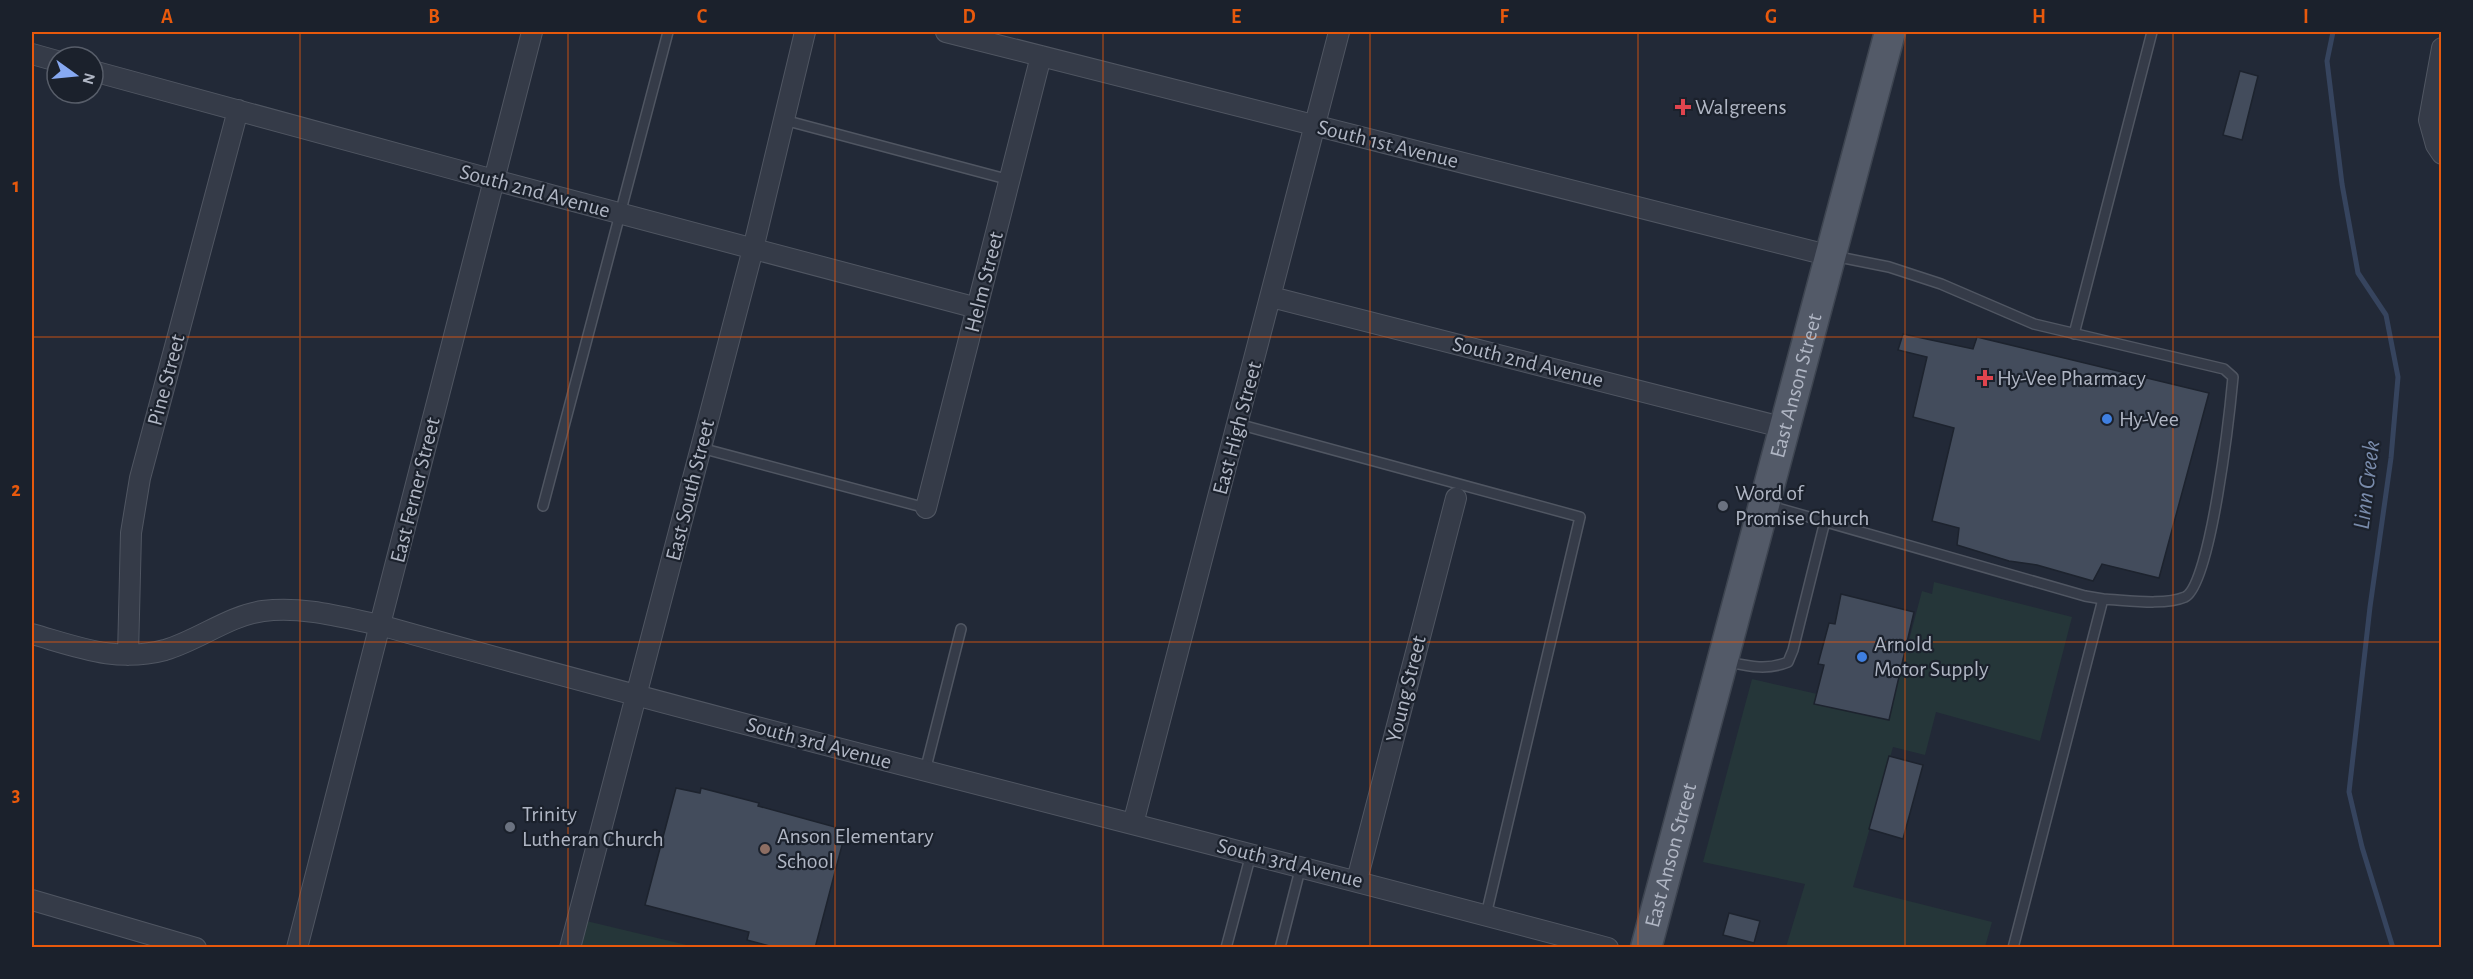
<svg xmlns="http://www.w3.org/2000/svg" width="2473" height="979" font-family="'Alegreya Sans',sans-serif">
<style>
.green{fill:#253639}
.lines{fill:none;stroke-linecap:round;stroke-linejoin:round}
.stream{stroke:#36445e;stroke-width:5}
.building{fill:#434c5c;stroke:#1d232e;stroke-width:1.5}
.service-casing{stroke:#505662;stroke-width:12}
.minor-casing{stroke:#505662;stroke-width:22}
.primary-casing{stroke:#3e4551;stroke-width:33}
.service{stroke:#353b48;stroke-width:9}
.minor{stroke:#353b48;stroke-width:20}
.primary{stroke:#535a68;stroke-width:30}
.grid{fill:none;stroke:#e8590c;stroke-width:1.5;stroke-opacity:0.55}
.health-dot{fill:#e0444e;stroke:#1b212c;stroke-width:2}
.shop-dot{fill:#3f7fe0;stroke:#1b212c;stroke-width:2}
.worship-dot{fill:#6b7280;stroke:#1b212c;stroke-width:2}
.education-dot{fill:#8d6e63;stroke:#1b212c;stroke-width:2}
.labels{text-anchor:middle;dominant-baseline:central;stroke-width:4.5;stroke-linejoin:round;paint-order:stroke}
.poi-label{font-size:22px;fill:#b0b6c4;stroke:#1b212c;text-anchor:start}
.street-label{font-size:22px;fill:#b0b6c4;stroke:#1b212c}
.water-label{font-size:24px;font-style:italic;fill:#798bab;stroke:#1b212c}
.neatline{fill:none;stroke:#e8590c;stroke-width:2}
.grid-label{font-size:20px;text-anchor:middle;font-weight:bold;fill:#e8590c}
</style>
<rect width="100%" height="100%" fill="#222937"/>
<path class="green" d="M1934 582 2072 617 2040 741 1936 712 1925 755 1893 747 1853 887 1992 922 1985 947H1786L1805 884 1703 862 1752 679 1817 694 1814 704 1888 720 1922 591 1932 594Z
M578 919 695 947 570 948Z"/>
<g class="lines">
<path class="stream" d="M2333 32 2327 61 2342 184 2358 273 2386 315 2398 377 2391 458 2370 607 2349 792 2362 847 2393 948"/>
</g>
<path class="building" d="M2240 71 2258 76 2242 140 2223 135Z
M1903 334 1973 349 1977 337 2209 393 2159 578 2102 564 2093 581 2037 565 2009 561 1957 545 1959 528 1932 521 1954 428 1913 417 1927 357 1898 350Z
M1841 594 1914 612 1889 720 1814 704 1824 665 1818 664 1829 623 1835 624Z
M1889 756 1923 765 1903 839 1869 829Z
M676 788 700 793 701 788 759 803 758 806 846 830 815 948H777L747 940 749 932 645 905Z
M1729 913 1760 921 1754 943 1723 935Z"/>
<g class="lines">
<g class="service-casing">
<path id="service" d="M784 120 1010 180
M1834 256 1889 267 1941 284 2034 324 2224 369 2233 377C2230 410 2211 585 2185 597 2164 606 2126 600 2103 599
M2074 334 2152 32
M1238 424 1580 517 1486 915
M701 448 926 508
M1767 505 2085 596 2103 599 2013 948
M543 506 668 32
M1725 661C1748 666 1766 671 1788 662L1793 650 1825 521
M925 771 961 629
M1226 948 1251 854
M1280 948 1301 866"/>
</g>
<g class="minor-casing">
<path id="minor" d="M946 32 1831 256
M2442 48 2429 120 2436 145 2442 154
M32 54 57 61
M93 71 494 180 977 308
M1271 297 1785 428
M926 508 1041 56
M32 634C78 647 116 663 165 650 199 640 228 616 263 611 303 606 341 617 380 625 788 740 1199 838 1608 948
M128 655 131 533 140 478 238 110
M1133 824 1339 32
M1357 880 1456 498
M32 900 196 948
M297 948 532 32
M570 948 753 249 805 32"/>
</g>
<g class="primary-casing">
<g id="primary">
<path id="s1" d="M1646 948 1890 32"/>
</g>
</g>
<use href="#service" class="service"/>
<use href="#minor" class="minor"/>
<use href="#primary" class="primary"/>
</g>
<path class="grid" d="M300 32V948M568 32V948M835 32V948M1103 32V948M1370 32V948M1638 32V948M1905 32V948M2173 32V948M32 337H2442M32 642H2442"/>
<g class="health-dot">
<path d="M1680 98h6v6h6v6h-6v6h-6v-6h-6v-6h6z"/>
<path d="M1982 369h6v6h6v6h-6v6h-6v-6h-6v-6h6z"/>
</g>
<g class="shop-dot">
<circle cx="2107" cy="419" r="6"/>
<circle cx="1862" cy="657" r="6"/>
</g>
<g class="worship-dot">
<circle cx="1723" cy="506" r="6"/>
<circle cx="510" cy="827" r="6"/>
</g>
<circle class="education-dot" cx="765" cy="849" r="6"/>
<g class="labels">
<g class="poi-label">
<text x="1695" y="107">Walgreens</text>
<text x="1997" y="378">Hy-Vee Pharmacy</text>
<text x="2119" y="419">Hy-Vee</text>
<text x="1735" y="493">Word of<tspan x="1735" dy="25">Promise Church</tspan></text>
<text x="1874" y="644">Arnold<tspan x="1874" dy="25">Motor Supply</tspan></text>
<text x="522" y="814">Trinity<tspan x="522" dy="25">Lutheran Church</tspan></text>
<text x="777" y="836">Anson Elementary<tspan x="777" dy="25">School</tspan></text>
</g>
<g class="street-label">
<text transform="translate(1388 144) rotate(14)">South 1st Avenue</text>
<text transform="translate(535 191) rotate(15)">South 2nd Avenue</text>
<text transform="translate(984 282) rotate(-76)">Helm Street</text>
<text transform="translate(1528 362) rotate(14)">South 2nd Avenue</text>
<text transform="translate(166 380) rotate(-75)">Pine Street</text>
<text stroke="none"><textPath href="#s1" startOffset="582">East Anson Street</textPath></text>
<text transform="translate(1237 428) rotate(-75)">East High Street</text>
<text transform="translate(415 490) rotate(-76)">East Ferner Street</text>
<text transform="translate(690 490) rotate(-76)">East South Street</text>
<text transform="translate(1406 689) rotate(-76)">Young Street</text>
<text transform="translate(819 743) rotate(15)">South 3rd Avenue</text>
<text stroke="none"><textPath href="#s1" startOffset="96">East Anson Street</textPath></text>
<text transform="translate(1290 863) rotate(14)">South 3rd Avenue</text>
</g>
<g class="water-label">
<text transform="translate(2367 485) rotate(-83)">Linn Creek</text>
</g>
</g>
<rect width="2473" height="979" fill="none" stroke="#1b212c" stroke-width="66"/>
<g transform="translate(75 75) rotate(105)"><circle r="28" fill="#1b212c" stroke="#575d69" stroke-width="1.5"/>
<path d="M0-4.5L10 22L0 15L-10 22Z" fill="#87a9f2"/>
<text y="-9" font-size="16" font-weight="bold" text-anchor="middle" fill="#b0b6c4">N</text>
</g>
<rect x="33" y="33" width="2407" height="913" class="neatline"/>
<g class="grid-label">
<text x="167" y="23">A</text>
<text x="434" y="23">B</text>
<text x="702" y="23">C</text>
<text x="969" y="23">D</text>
<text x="1236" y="23">E</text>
<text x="1504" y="23">F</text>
<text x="1771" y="23">G</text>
<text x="2039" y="23">H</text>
<text x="2306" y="23">I</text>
<text x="16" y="192">1</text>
<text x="16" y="496">2</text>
<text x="16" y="801">3</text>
</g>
</svg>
